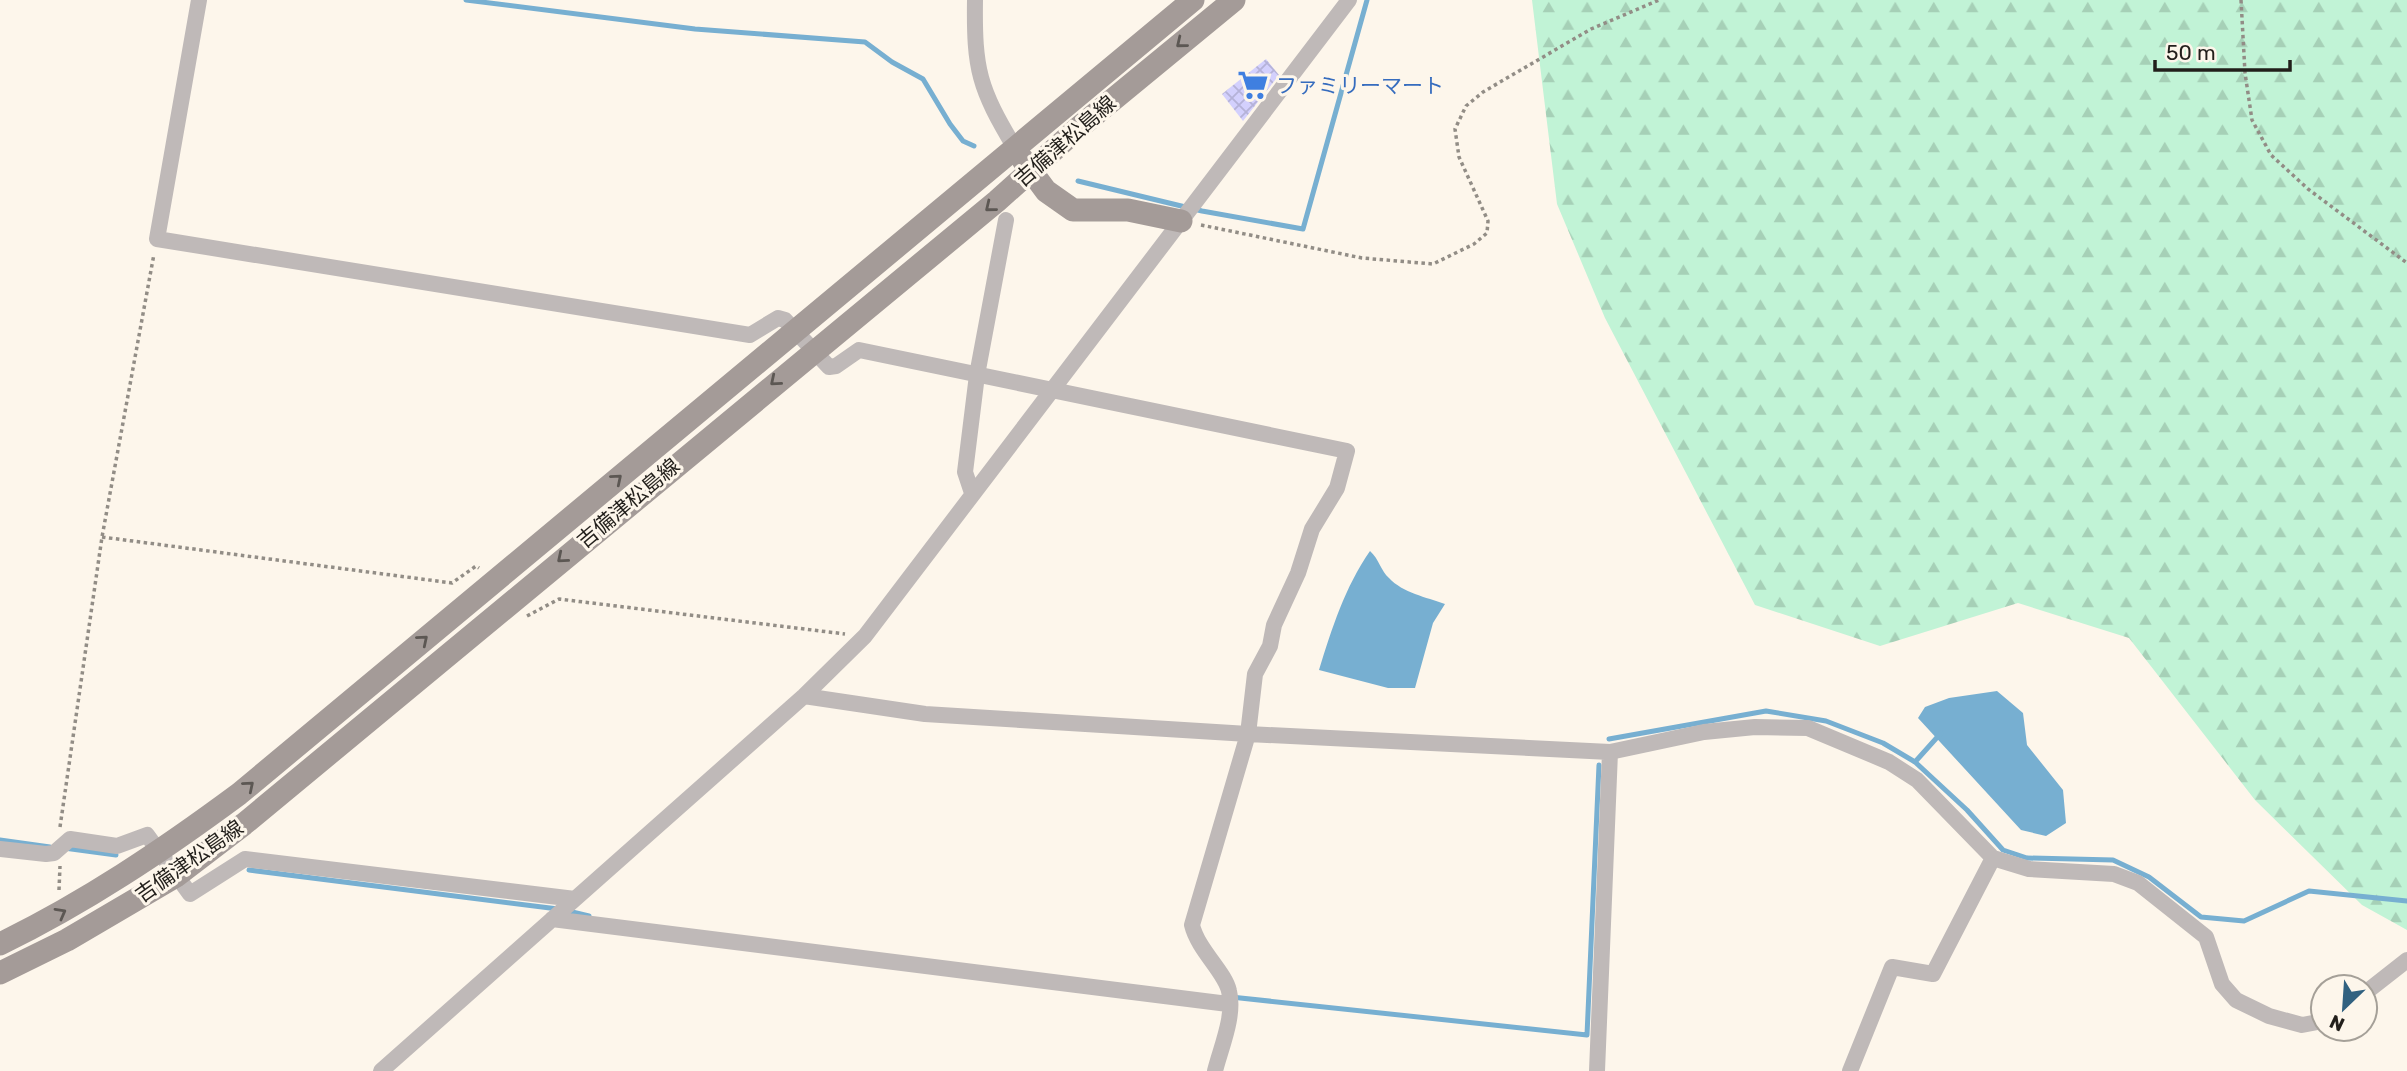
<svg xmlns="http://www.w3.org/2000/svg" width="2407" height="1071" font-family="Rubik,'Noto Sans JP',sans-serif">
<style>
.forest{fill:url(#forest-firs)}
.water{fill:#77afd1}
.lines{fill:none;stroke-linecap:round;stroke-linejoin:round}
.stream{stroke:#77afd1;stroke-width:5}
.building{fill:url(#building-cross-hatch)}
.path{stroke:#928d86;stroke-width:3.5;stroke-dasharray:3.5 3.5;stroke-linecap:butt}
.street{stroke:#bfb9b8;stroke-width:16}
.secondary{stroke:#a49b98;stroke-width:23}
.oneway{stroke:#5c5753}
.labels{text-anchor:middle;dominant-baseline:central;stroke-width:6;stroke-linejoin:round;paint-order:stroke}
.shop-label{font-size:21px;fill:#366cbe;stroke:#fdf6eb;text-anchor:start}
.street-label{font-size:21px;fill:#221f1b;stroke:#fdf6eb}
</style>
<defs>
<pattern id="forest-firs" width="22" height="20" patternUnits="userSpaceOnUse" patternTransform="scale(1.75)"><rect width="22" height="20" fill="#c1f3d6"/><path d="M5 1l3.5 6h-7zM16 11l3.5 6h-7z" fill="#a6d0b7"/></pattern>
<pattern id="building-cross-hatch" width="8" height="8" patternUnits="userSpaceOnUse" patternTransform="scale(1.75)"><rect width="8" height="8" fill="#d3d0fd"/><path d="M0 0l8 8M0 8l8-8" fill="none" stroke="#b5b2d8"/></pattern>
</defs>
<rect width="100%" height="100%" fill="#fdf6eb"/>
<path class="forest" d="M1532 0H2407V930L2362 905 2255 800 2129 638 2018 603 1880 646 1755 605 1605 318 1557 204Z"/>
<path class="water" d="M1370 551C1379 559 1381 571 1389 578 1403 593 1426 597 1445 604L1433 623 1415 688H1388L1319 670C1332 628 1345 587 1370 551Z
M1997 691 2023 713 2027 745 2063 790 2066 823 2046 836 2021 830 1918 718 1925 707 1949 698Z"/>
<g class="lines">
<path class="stream" d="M466 0 695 29 865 42 892 62 923 79 950 124 963 141 974 146
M1078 181 1202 211 1303 229 1367 0
M1609 739 1766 711 1826 721 1883 743 1915 762 1967 810 2003 850 2027 858 2113 860 2149 877 2201 917 2244 921 2309 891 2407 901
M1915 762 1941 733
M0 840 50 847
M64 848 116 855
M249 870 558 909
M568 911 589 916
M1231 997 1587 1035 1599 765"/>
</g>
<path class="building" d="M1266 59 1279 75 1243 121 1222 94Z"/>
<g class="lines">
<path class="path" d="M2241 0 2245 73 2252 120 2271 155 2308 189 2407 263
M1201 225 1362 258 1433 264 1474 244 1487 233 1488 221 1459 157 1455 129 1466 106 1483 92 1591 29 1659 0
M102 537 452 583 476 566 479 568
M527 616 559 599 845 634
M60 827 102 537 154 254
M59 890 60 866"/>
<path class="street" d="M199 0 157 239 750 335 778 318 785 320 829 367 836 366 859 350 1347 451 1337 488 1312 529 1298 573 1274 625 1270 646 1255 674 1248 734 1192 925C1198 950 1225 972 1229 991 1235 1016 1221 1047 1215 1071
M975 0C974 70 979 88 1015 148
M972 493 965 472 977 375 1006 220
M804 696 925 714 1248 734 1610 752 1704 732 1755 727 1808 728 1889 762 1917 780 1993 858 2029 869 2114 874 2138 883 2206 937 2222 984 2236 1000 2269 1016 2302 1025 2323 1021
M0 849 46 854 54 853 70 839 117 846 147 835 190 894 245 859 575 899
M552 919 1228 1004
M2365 993 2407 960
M381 1071 804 696 865 636 1349 0
M1597 1071 1610 752
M1850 1071 1892 967 1933 974 1993 858"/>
<path class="secondary" d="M1023 160 1046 191 1073 210H1128L1181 221
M0 944C86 902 162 851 239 794L1193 0
M0 973 67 940 176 876 244 824 997 201 1076 130 1234 0"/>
</g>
<defs><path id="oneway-chevron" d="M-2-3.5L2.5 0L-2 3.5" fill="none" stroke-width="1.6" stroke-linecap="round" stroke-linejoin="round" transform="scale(1.75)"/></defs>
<g class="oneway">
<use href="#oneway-chevron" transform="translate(1181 43) rotate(141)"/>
<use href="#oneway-chevron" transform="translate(990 207) rotate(141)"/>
<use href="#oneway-chevron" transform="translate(775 381) rotate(140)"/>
<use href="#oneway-chevron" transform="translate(617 479) rotate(-40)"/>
<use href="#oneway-chevron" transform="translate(562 558) rotate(140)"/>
<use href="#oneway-chevron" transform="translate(423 640) rotate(-40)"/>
<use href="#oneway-chevron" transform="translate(249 786) rotate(-40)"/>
<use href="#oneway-chevron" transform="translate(61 913) rotate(-29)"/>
</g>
<defs>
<g id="supermarket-bare" transform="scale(2.415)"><path d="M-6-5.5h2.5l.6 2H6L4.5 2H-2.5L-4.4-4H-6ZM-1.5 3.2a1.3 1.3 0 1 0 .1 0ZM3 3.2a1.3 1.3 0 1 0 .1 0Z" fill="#3f7fe0" stroke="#fdf6eb" stroke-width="2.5" paint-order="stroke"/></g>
</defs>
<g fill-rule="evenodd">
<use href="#supermarket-bare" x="1253" y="85"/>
</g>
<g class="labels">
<g class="shop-label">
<text x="1276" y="85">ファミリーマート</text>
</g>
<g class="street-label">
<text transform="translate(1065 141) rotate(-41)">吉備津松島線</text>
<text transform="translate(628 503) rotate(-40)">吉備津松島線</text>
<text transform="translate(189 861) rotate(-35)">吉備津松島線</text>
</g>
</g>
<g transform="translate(2344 1008) rotate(205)"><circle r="33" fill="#fdf6eb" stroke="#a5a098" stroke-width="2"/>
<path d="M0-5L12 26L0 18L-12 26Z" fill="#316180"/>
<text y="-10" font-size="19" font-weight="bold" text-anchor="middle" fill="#221f1b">N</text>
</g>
<path d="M2155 60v10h135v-10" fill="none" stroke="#221f1b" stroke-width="3.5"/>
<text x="2166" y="60" font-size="21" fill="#221f1b" stroke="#fdf6eb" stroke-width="5" paint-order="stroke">50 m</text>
</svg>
